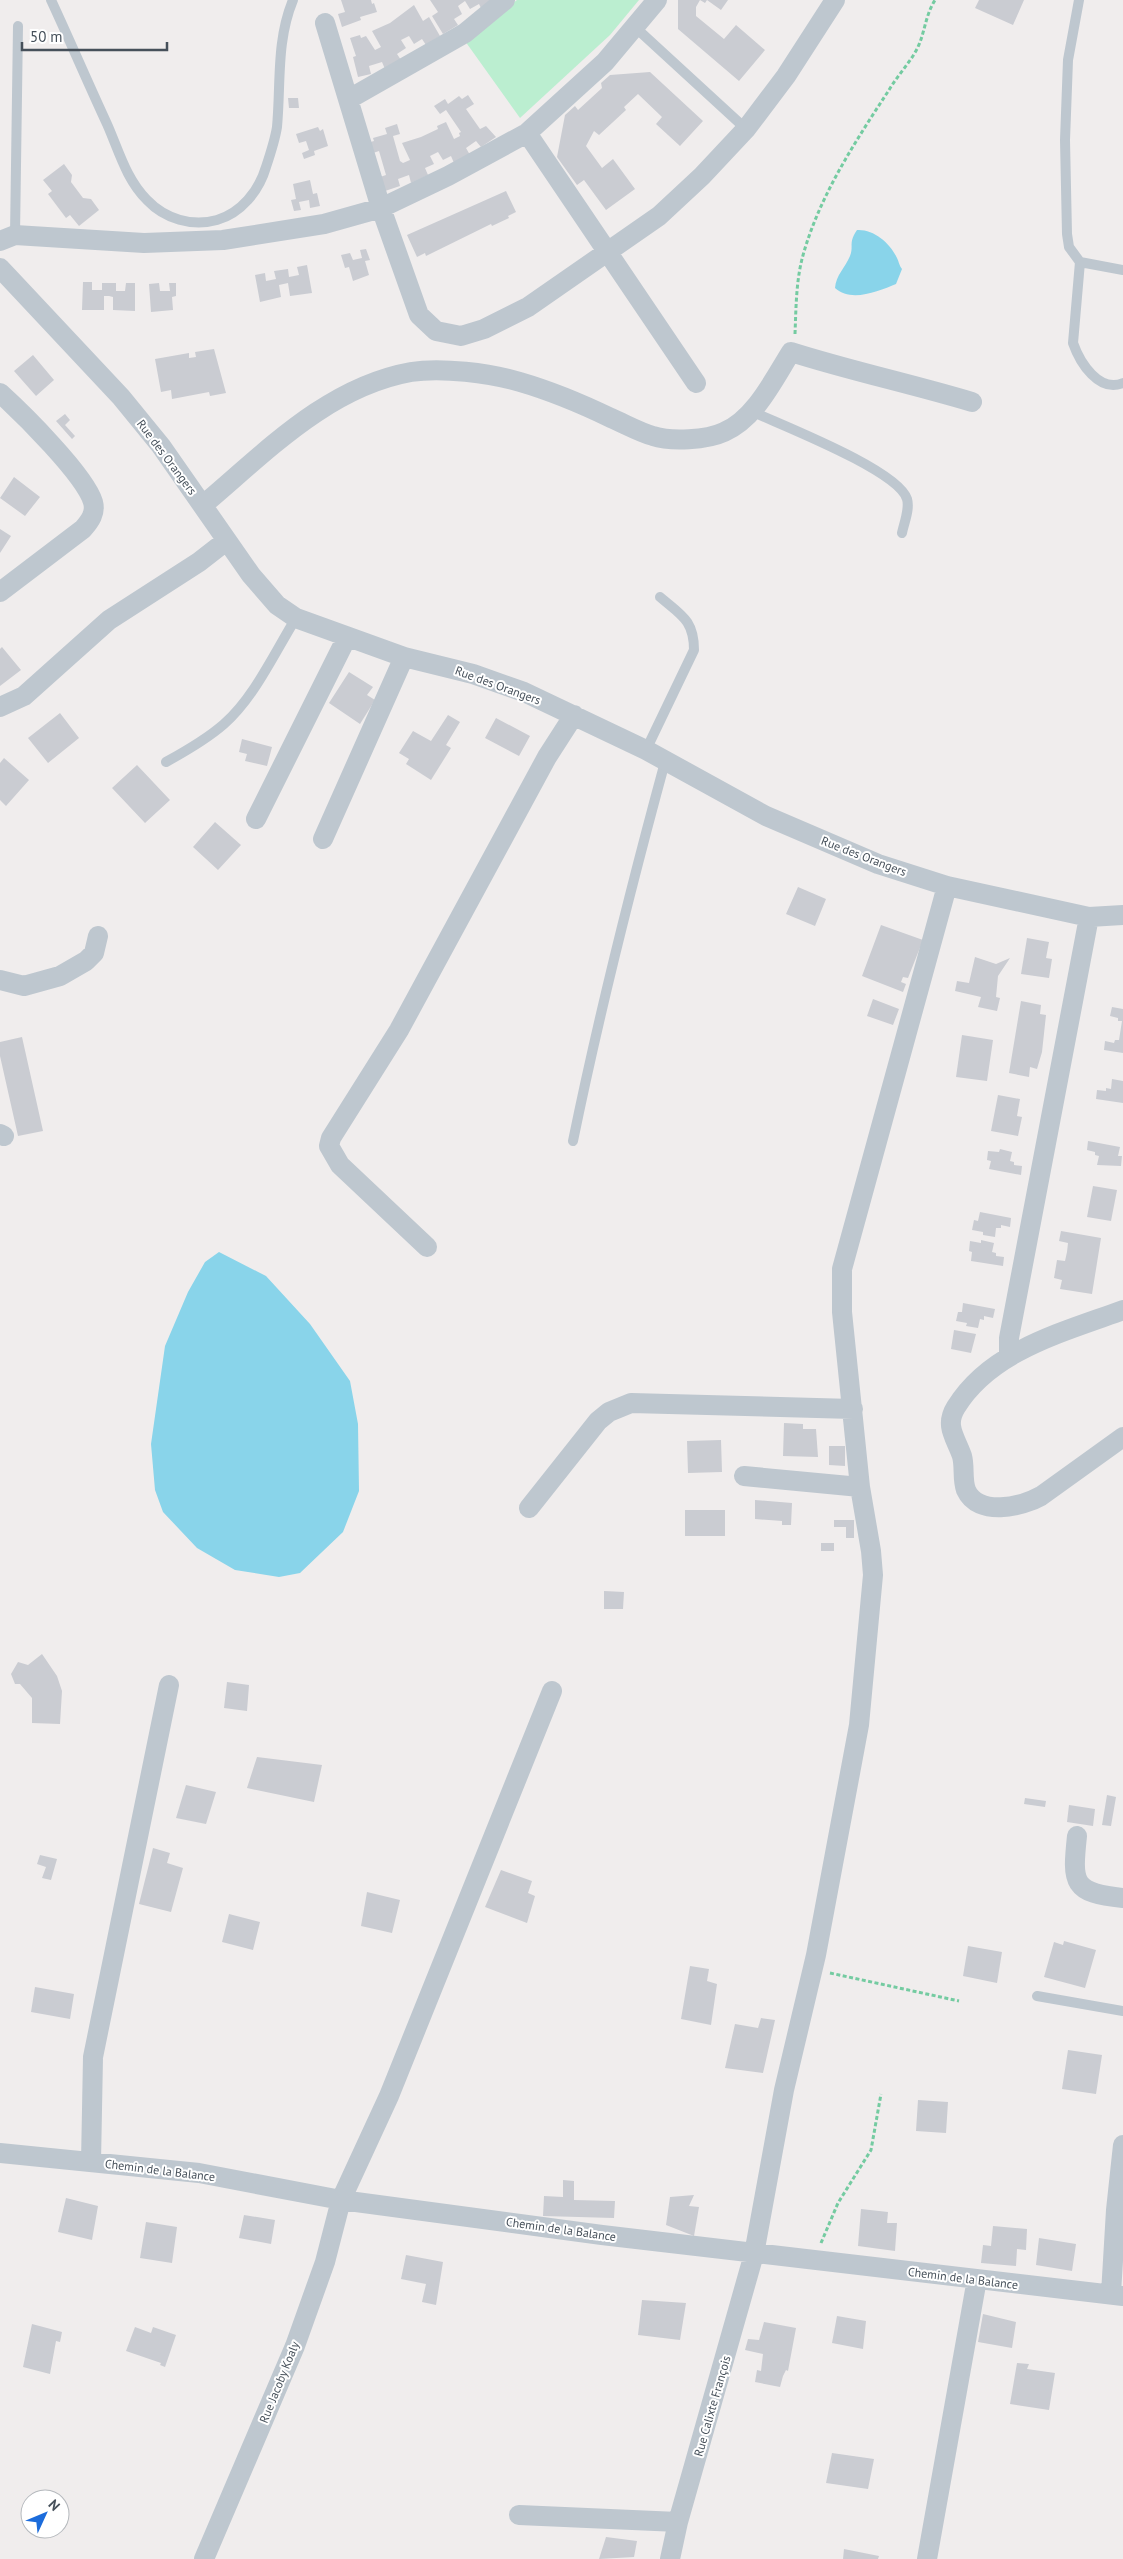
<svg xmlns="http://www.w3.org/2000/svg" width="1123" height="2559" font-family="'PT Sans',sans-serif">
<style>
.green{fill:#bbeed0}
.water{fill:#89d4ea}
.building{fill:#caccd2}
.lines{fill:none;stroke-linecap:round;stroke-linejoin:round}
.path{stroke:#74cba1;stroke-width:3;stroke-dasharray:4 2.5;stroke-linecap:butt}
.lane{stroke:#bec7cf;stroke-width:10}
.street{stroke:#bec7cf;stroke-width:20}
.labels{text-anchor:middle;dominant-baseline:central;stroke-width:4;stroke-linejoin:round;paint-order:stroke}
.street-label{font-size:12px;fill:#46505a;stroke:#fff}
</style>
<rect width="100%" height="100%" fill="#f0eded"/>
<path class="green" d="M517 0H639L610 35 520 118 465 41Z"/>
<path class="water" d="M857 230C874 229 890 243 897 258 899 262 899 265 902 269L896 284C879 291 851 303 835 288 836 275 845 268 850 256 854 246 848 243 857 230Z
M219 1252 266 1276 310 1324 350 1381 358 1424 359 1491 343 1532 300 1573 279 1577 235 1570 197 1548 163 1512 155 1490 151 1444 165 1346 188 1292 205 1262Z"/>
<path class="building" d="M341 0H371L372 4 374 3 377 12 360 17 361 20 342 27 338 14 345 12Z
M430 0H498L482 10 479 4 470 9 465 1 458 6 462 14 454 19 458 25 443 34 432 16 438 12Z
M678 0H700L696 7V16L724 39 736 25 765 50 739 81 678 29Z
M700 0H728L721 10 707 0 705 3Z
M979 0H1024L1013 25 975 8Z
M414 5 423 21 429 17 440 36 426 45 422 39 414 44 409 36 401 40 406 48 397 54 401 60 385 69 382 62 369 66 371 74 358 77 353 57 356 56 350 38 360 35 361 38 366 36 375 50 381 47 372 31 390 23Z
M650 72 703 121 680 146 656 124 662 117 638 94 624 107 626 110 599 135 594 131 586 146 602 168 613 159 635 189 606 210 584 180 577 185 557 157 565 115 575 106 578 110 602 88 601 83 610 75Z
M468 95 474 104 466 109 480 129 486 126 496 137 481 147 476 141 466 148 470 155 454 163 451 156 443 160 438 152 430 156 434 164 425 168 428 175 411 183 409 175 398 179 400 186 382 192 380 177 386 175 379 151 370 154 367 143 374 141 373 138 387 134 385 128 397 124 400 134 393 136 400 161 403 163 410 160 402 143 421 137 438 129 437 126 446 122 454 139 460 136 459 133 461 132 446 110 440 114 434 106 445 99 448 104 459 96 462 99Z
M288 98H298L299 108H289Z
M318 127 320 131 323 129 328 146 314 151 315 155 304 159 302 153 309 150 306 141 299 143 296 134Z
M64 164 72 175 71 182 83 198 91 199 99 210 79 226 70 215 66 218 48 194 52 191 43 180Z
M310 180 313 194 317 193 320 206 310 208 309 200 299 202 301 210 294 211 291 200 296 199 293 184Z
M506 191 516 212 508 216 509 218 492 226 491 224 426 256 425 253 417 257 407 235Z
M366 249 370 260 365 261 369 275 353 281 349 267 345 268 341 255 350 253 353 260 362 258 360 250Z
M307 265 312 293 290 296 288 283 279 285 281 297 260 302 255 275 265 273 266 281 276 279 274 271 288 269 289 277 299 275 297 267Z
M83 282H92V290H102V283H116V291H125L126 283H135V311L113 310V297L109 296H104V310H82Z
M159 283 160 291H170L169 283H176V296L172 297 173 310 151 312 149 284Z
M214 349 226 393 210 396 209 392 172 399 171 390 161 392 155 359 189 353V358L196 357 195 352Z
M33 355 54 380 36 396 14 371Z
M65 414 70 420 65 425 75 436 72 439 56 421Z
M14 477 40 497 25 516 0 498Z
M0 529 11 536 0 553Z
M2 647 21 670 0 686V649Z
M349 672 373 687 367 695 375 700 360 724 329 703Z
M60 713 79 738 48 763 28 738Z
M448 715 460 722 446 745 451 748 431 780 406 764 409 759 399 753 413 731 431 741Z
M496 718 530 736 519 756 485 738Z
M242 739 272 747 267 766 245 761 247 754 239 752Z
M4 758 29 780 6 806 0 800V763Z
M137 765 170 800 145 823 112 788Z
M215 822 241 845 218 870 193 847Z
M798 887 826 899 815 926 786 914Z
M881 925 923 940 908 978 903 977 901 982 906 984 903 992 862 976Z
M1027 938 1049 942 1046 958 1052 959 1049 978 1021 974Z
M975 957 996 964 1010 958 998 976 996 997 1000 998 997 1011 978 1007 981 997 955 991 957 981 969 983Z
M873 999 899 1009 893 1025 867 1016Z
M1021 1001 1041 1005 1040 1014 1046 1015 1042 1052 1037 1069 1030 1067 1029 1077 1009 1073Z
M1112 1007 1123 1009V1053L1104 1050 1105 1041 1114 1043 1115 1040H1119L1122 1021H1118V1018L1110 1016Z
M962 1035 993 1040 987 1081 956 1077Z
M22 1037 43 1131 18 1136 0 1056V1042Z
M1112 1079 1123 1081V1103L1096 1099 1097 1090 1106 1091V1088L1111 1089Z
M998 1095 1020 1099 1017 1116 1022 1117 1018 1136 991 1131Z
M1088 1141 1120 1147 1118 1156H1122L1121 1166 1097 1165 1099 1156 1095 1155V1152L1087 1150Z
M1000 1149 1012 1152 1010 1161 1014 1162V1165L1022 1166 1021 1175 989 1169 991 1161 987 1160 988 1151 999 1152Z
M1093 1186 1117 1190 1111 1221 1087 1217Z
M980 1212 1011 1218 1010 1227 1001 1225V1228H996L995 1237 983 1235V1232L972 1230 974 1220 978 1221Z
M1061 1231 1101 1238 1092 1294 1060 1289 1062 1280 1054 1278 1057 1260 1065 1261 1067 1252 1068 1243 1059 1241Z
M981 1240 994 1243 992 1252 996 1253V1256L1004 1257 1003 1266 971 1261 972 1252 969 1251 970 1241 981 1243Z
M963 1303 995 1309 993 1318 984 1316V1320L980 1319 978 1328 966 1326 967 1323 956 1321 958 1312H962Z
M954 1330 976 1334 971 1353 951 1349Z
M784 1423 803 1424V1429H816L818 1457 783 1456Z
M721 1440 722 1472 688 1473 687 1441Z
M829 1446H845V1466L829 1465Z
M755 1500 792 1503 791 1525H782V1521L755 1519Z
M685 1510H725V1536H685Z
M834 1520H854V1538H846V1527H834Z
M821 1543H834V1551H821Z
M604 1591 624 1592 623 1609H604Z
M42 1654 57 1676 62 1691 60 1724 32 1723V1698L20 1684H15L11 1674 18 1662 28 1665Z
M227 1682 249 1685 247 1711 224 1708Z
M257 1757 322 1765 314 1802 247 1788Z
M186 1785 216 1792 206 1824 176 1818Z
M1107 1795 1116 1797 1111 1826 1102 1825Z
M1025 1798 1046 1801 1045 1807 1024 1804Z
M1069 1805 1095 1809 1093 1826 1067 1822Z
M153 1848 170 1853 167 1863 183 1868 171 1912 139 1904Z
M40 1855 57 1859 51 1880 42 1878 46 1867 37 1864Z
M501 1870 532 1881 528 1893 535 1896 527 1923 485 1907Z
M367 1892 400 1900 392 1933 361 1926Z
M229 1914 260 1922 253 1950 222 1942Z
M1064 1941 1096 1950 1085 1988 1044 1977 1054 1942 1063 1945Z
M968 1946 1002 1952 997 1983 963 1976Z
M690 1966 709 1969 707 1981 717 1984 711 2025 681 2019Z
M35 1987 74 1994 70 2019 31 2012Z
M761 2018 775 2020 763 2073 725 2068 735 2024 758 2028Z
M1068 2050 1102 2055 1096 2094 1062 2089Z
M918 2100 948 2102 946 2133 916 2131Z
M563 2180 574 2181V2200L615 2201 614 2218 543 2216 544 2196 563 2197Z
M694 2195 689 2206 699 2207 694 2236 666 2225 670 2197Z
M66 2198 98 2206 92 2240 58 2232Z
M861 2209 888 2212 887 2223H897L895 2251 858 2246Z
M244 2215 275 2220 271 2244 239 2238Z
M146 2222 177 2227 172 2263 140 2258Z
M993 2226 1027 2229 1026 2250 1017 2249 1016 2266 981 2263 983 2245 991 2246Z
M1039 2238 1076 2244 1072 2271 1036 2265Z
M406 2255 443 2262 436 2305 422 2302 426 2284 401 2279Z
M642 2300 686 2303 680 2340 638 2335Z
M983 2314 1016 2322 1012 2348 978 2342Z
M837 2316 866 2321 863 2349 832 2343Z
M764 2322 796 2328 788 2371 786 2370 783 2376 780 2387 755 2382 757 2370 761 2371 763 2354 745 2350 748 2339 759 2340Z
M32 2324 62 2332 60 2342 56 2341 50 2374 23 2367Z
M135 2327 151 2333 153 2327 176 2335 165 2367 160 2365 161 2363 126 2351Z
M1017 2363 1029 2364 1027 2369 1055 2373 1049 2410 1010 2404Z
M832 2453 874 2459 868 2489 826 2483Z
M606 2537 637 2541 634 2557 599 2559Z
M844 2549 879 2556 878 2559H843Z"/>
<g class="lines">
<path class="path" d="M795 334C796 309 796 283 802 259 818 198 855 142 889 90 897 76 909 64 917 49 925 33 925 16 935 0
M830 1973 959 2001
M821 2243 838 2203 871 2150 881 2094"/>
<path class="lane" d="M51 0C70 41 88 83 107 124 119 151 126 179 147 200 165 219 192 227 217 220 241 213 259 191 266 167 270 155 275 140 277 127 281 84 276 41 293 0
M1079 0 1068 60 1065 140 1067 234 1069 247 1080 262 1123 270
M636 28 746 129
M15 235 18 26
M1080 262 1073 343C1080 363 1099 393 1123 383
M751 411C781 425 898 470 907 499 910 509 904 523 902 533
M646 750 694 650C694 620 681 615 660 597
M166 762C186 751 207 739 224 724 254 698 275 652 296 618
M573 1141C599 1014 631 887 665 762
M1037 1996 1123 2011"/>
<path class="street" d="M325 23 381 208 419 315 436 331 461 336 484 329 528 307 659 216 702 176 746 129 786 76 835 0
M349 99 465 33 505 0
M527 133 696 383
M0 241 15 235 144 243 223 240 324 224 381 208 448 176 527 133 605 62 657 0
M0 268 121 397 161 446 251 575 277 605 296 618 404 657 473 674 524 692 646 750 766 816 878 864 947 886 1089 917 1123 915
M0 393C22 413 85 475 93 502 96 513 90 521 83 529L0 592
M203 505C265 453 327 387 411 372 441 367 490 373 520 382 551 391 582 404 611 418 625 424 639 432 653 436 671 442 707 440 724 432 755 419 774 379 791 352 851 371 912 384 972 402
M0 707 24 696 109 620 199 562 226 541
M256 819 347 637
M323 839 404 657
M0 980 24 986 60 976 86 961 94 953 98 936
M0 1134 4 1136
M427 1247 340 1165 329 1146 331 1138 399 1030 547 757 574 715
M1123 1310C1064 1332 991 1350 956 1407 944 1426 956 1438 962 1456 965 1467 962 1479 966 1490 978 1517 1022 1507 1041 1496L1123 1437
M1009 1356V1338L1089 917
M744 1476 860 1487
M529 1508 598 1421 609 1412 631 1403 853 1409
M1077 1836C1072 1883 1072 1893 1123 1898
M0 2153 199 2173 341 2200 602 2235 1123 2296
M91 2162 93 2057 169 1685
M1111 2294 1116 2210 1123 2145
M519 2515 678 2522
M204 2559 295 2346 325 2262 341 2200 389 2096 552 1691
M670 2559 678 2522 754 2254 784 2090 816 1955 859 1725 873 1575 871 1551 860 1487 842 1312V1269L947 886
M927 2559 977 2279"/>
</g>
<g class="labels">
<g class="street-label">
<text transform="translate(167 457) rotate(53)">Rue des Orangers</text>
<text transform="translate(498 685) rotate(20)">Rue des Orangers</text>
<text transform="translate(864 856) rotate(21)">Rue des Orangers</text>
<text transform="translate(160 2170) rotate(7)">Chemin de la Balance</text>
<text transform="translate(561 2229) rotate(8)">Chemin de la Balance</text>
<text transform="translate(963 2278) rotate(7)">Chemin de la Balance</text>
<text transform="translate(279 2382) rotate(-68)">Rue Jacoby Koaly</text>
<text transform="translate(712 2406) rotate(-74)">Rue Calixte François</text>
</g>
</g>
<g transform="translate(45 2514) rotate(46)"><circle r="24" fill="#ffffff" stroke="#b5b9bd"/>
<path d="M0-4L9 19L0 12L-9 19Z" fill="#1c6cdb"/>
<text y="-8" font-size="14" font-weight="bold" text-anchor="middle" fill="#46505a">N</text>
</g>
<path d="M22 42v8h145v-8" fill="none" stroke="#46505a" stroke-width="2.5"/>
<text x="30" y="42" font-size="15" fill="#46505a" stroke="#ffffff" stroke-width="4" paint-order="stroke">50 m</text>
</svg>
